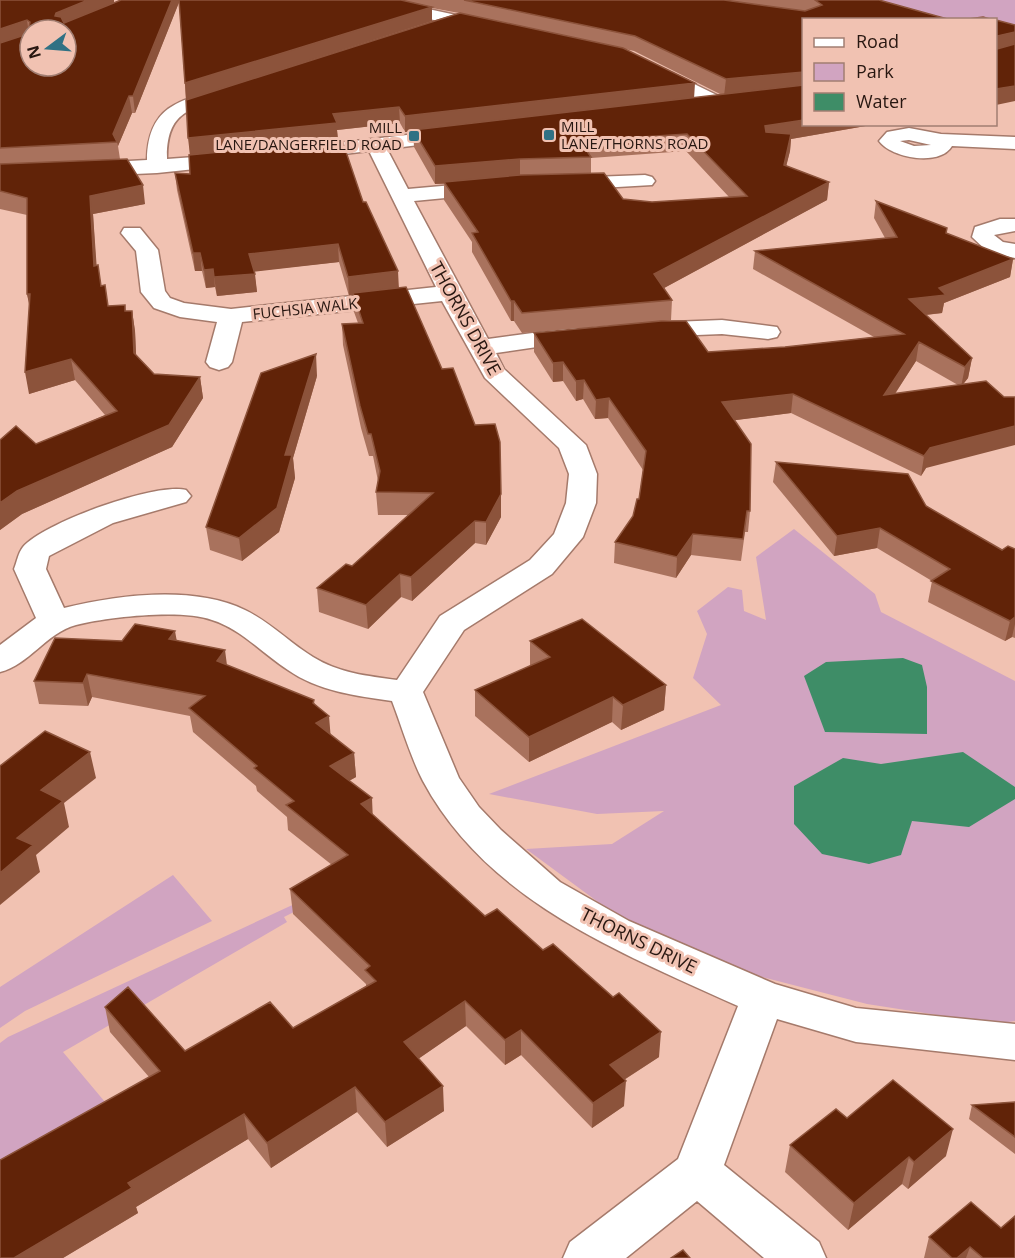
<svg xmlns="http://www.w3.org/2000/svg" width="1015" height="1258" font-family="'Open Sans',sans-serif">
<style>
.green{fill:#d1a4c1}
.water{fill:#3e8d67}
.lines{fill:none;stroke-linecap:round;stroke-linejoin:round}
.minor-casing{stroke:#a57a6b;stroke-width:3}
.minor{fill:#fff;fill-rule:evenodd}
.wall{fill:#a9725d;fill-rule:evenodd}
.shaded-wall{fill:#8c533b}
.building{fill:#612308;stroke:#8c533b;stroke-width:1.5;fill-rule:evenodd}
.poi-dot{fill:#307184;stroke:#f1c2b2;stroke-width:2}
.labels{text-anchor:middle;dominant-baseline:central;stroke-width:6;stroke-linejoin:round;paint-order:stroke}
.far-poi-label{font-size:15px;fill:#281711;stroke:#f1c2b2;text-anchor:start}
.far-street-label{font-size:15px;fill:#281711;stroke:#f1c2b2}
.street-label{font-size:18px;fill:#281711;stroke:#f1c2b2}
</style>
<rect width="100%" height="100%" fill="#f1c2b2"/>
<path class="green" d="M864 0H1015V36L996 31V20L946 19Z
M794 529 875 594 881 612 1015 681V1021L995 1024 867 1004 743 972 613 913 526 849 612 844 664 811 597 814 489 794 721 705 693 678 707 634 697 611 728 587 742 590 744 611 766 620 756 557Z
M173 875 212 921 25 1011 0 1028V987Z
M355 876 357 880 284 917 287 922 63 1052 105 1102 0 1165V1043L8 1037Z"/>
<path class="water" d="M903 658 922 665 927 687V734L825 732 804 676 826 662Z
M963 752 1015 787V799L969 827 912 821 901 855 869 864 822 854 794 824V786L843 758 881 764Z"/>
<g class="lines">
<g class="minor-casing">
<path id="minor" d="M357 0H386L489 22 497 27 489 32 365 5Z
M655 65 727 100 730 104 721 109 715 108 649 74 646 70Z
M229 88 235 89 238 93 235 97C194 108 166 108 167 159L236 154 243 156 246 160 243 164 157 173 0 180V168L147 160C148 104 182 99 229 88Z
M909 128 941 134 1015 137V149L952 146C940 167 891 158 879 141L887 132ZM909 140 931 145 914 146 900 141Z
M459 129 468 135 466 139 387 149 408 189 487 182 494 184 497 188 494 192 487 194 414 201 488 339 578 327 587 329 590 334 587 339 578 341 496 353 504 369 586 445 597 474 596 503 583 537 552 574 464 630 423 692 459 778 479 807 501 830 560 882 629 921 775 984 856 1008 1015 1024V1060L856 1042 777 1019 724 1165 819 1242 826 1258H764L697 1201 626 1258H563L570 1242 678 1159 738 1006C620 952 488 902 423 781 410 756 402 727 392 701 356 696 318 691 288 670 263 654 241 629 212 620 181 609 109 617 76 625 46 633 29 665 0 672V645L36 618 14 569C17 562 18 553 23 547 43 523 156 482 186 490L191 496 186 502 113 523 49 556 46 569 64 608C118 595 193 585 245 610 270 622 290 643 313 657 339 673 367 676 397 680L440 616 530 560 554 534 566 503 569 474 559 448 485 378 442 301 242 322 232 362 228 367 219 370 210 367 206 362 217 322 180 317 154 308 141 292 136 251 121 233 124 228H140L158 250 165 291 170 298 184 303 231 309 436 287 369 151 302 159 292 153 302 147Z
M645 175 652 177 655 181 652 185 566 190 559 188 556 184 559 180 566 178Z
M1000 219H1015V231L994 235 1003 242 1015 244V258L988 252 972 237 975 227Z
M722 320 777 327 780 332 777 337 768 339 722 334 647 337 638 335 635 330 638 325 647 323Z"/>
</g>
<use href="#minor" class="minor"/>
</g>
<path class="wall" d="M0 0H114V3L121 0H879L804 124H877L791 139 790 151 786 166 829 182 827 200 664 288 672 300 671 320 664 321 708 352 785 347 874 337 753 269 755 251 885 238 874 218 876 201 946 233 1013 259 1010 277 944 303 942 313 926 315 972 358 968 378 963 384 926 468 921 476 791 413 735 420 750 511 748 532H745L741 561 691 555 676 578 614 563 615 542 633 516 639 499 643 470 608 418 595 419 583 399 576 401 563 381 553 382 534 352V333L616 325 522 333 514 321H511L472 252V242L444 200V184H435L414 147 413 131 405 132 400 123 337 130 338 140 399 288 501 517 486 545 475 543 412 601 401 597 368 629 319 612 317 588 352 566 408 515H378L376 492 378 481 373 456H369L361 428 343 345 342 324 358 323 354 312 353 295 349 296 339 262 254 271 257 292 217 296 215 287 206 288 202 271H195L177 190 175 173 190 174V155L179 2 135 113H132L118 146 120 159 145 204 93 214 96 265 101 285 108 306 125 305 126 311H132L135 331 136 355 154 374 200 377 203 398 172 447 22 514 0 530V440L36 444 105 415 75 380 29 394 30 306 27 294V215L0 209ZM432 8 459 13 432 21ZM625 49 634 51 722 95 694 98ZM686 151 729 197 652 202 623 199 591 173V158ZM916 361 958 385 895 394Z
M317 376 293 458 295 478 279 532 242 561 210 550 206 527Z
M776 462 926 506 1002 550 1015 549V638L1012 637 1005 641 928 602 932 581 877 548 834 556 773 482Z
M122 641H177L227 665 315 704 331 735 354 753 356 777 349 781 373 815 485 916 659 1057 624 1080V1106L592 1128 521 1055 505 1065 466 1026 418 1059 444 1111 387 1147 357 1112 271 1168 248 1139 136 1207 138 1213 63 1258H0L149 1077 110 1032 105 1007 185 1051 293 1028 366 986V984L293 914 290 889 332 865 288 830 287 817 257 791 256 786 193 732 190 716 92 697 88 706 39 704 34 681Z
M530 641 666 685 664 710 621 730 612 722 529 762 475 716V690L530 666Z
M1015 1102V1154L969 1119 972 1105Z
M790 1145 946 1156 908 1189 902 1184 848 1230 785 1172Z
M1001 1228 1015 1258H924L929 1237Z"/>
<path class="shaded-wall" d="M88 0H114V4L58 28 55 16 56 13Z
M172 0H180L135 113 133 96Z
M432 7V21L186 100 185 83Z
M27 20 29 35 0 45V29Z
M1015 32V47L996 51 997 36Z
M804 72V88L724 96 726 79Z
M695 83 694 99 405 132V116Z
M1015 86V101L996 105V89Z
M129 96 132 113 118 146 117 142 113 134Z
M399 107 400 123 337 130 338 140 190 155 188 138 333 114Z
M804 120V124H877L791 139 790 151 782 183 764 143 765 126Z
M520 159V177L435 184V166Z
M829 182 827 200 653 294 654 274Z
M143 185 145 204 93 214 98 285 94 266 90 196Z
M338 244 339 262 251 272 249 254Z
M193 253H200L202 271H195Z
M1013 259 1010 277 944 303 942 313 906 317 909 299Z
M213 269 215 287 206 288 204 270Z
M398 271 399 290 353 293V295L349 296 348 277Z
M255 274 257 292 217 296 214 277Z
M27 294H30L31 314Z
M511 301H514V321H511Z
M132 311 135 331 137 374 134 353Z
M919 342 916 361 881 415 884 395Z
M316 354 317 376 293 458 295 478 279 532 242 561 239 538 285 455Z
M972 358 968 378 961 387 965 367Z
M71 359 75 380 29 394 25 372Z
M563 362V381L553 382V363Z
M200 377 203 398 172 447 22 514 0 530V503L17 491Z
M584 380 583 399 576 401V381Z
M793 394 791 413 721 422 722 402Z
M609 398 608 418 595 419 596 400Z
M1015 426V445L926 468 921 476 924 456 930 448Z
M501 494V517L486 545V522Z
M475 521V543L412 601 411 577Z
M880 528 877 548 834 556 837 536Z
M693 534 691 555 676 578 677 557Z
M400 574 401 597 368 629 366 605Z
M1015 617V624L1012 637 1005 641 1010 621Z
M175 631 179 653 169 639Z
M225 650 228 673 217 661Z
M87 674 92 697 88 706 83 683Z
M666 685 664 710 621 730 623 705Z
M613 697 612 722 529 762V737Z
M314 700 316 723 329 716 331 740 318 747 313 703Z
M90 752 96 778 64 803 69 827 36 855 40 872 0 905V873L41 790Z
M354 753 356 777 332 790 330 766Z
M372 798 373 822 361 804Z
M465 1001 466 1026 405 1068 404 1042Z
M521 1030V1055L505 1065V1040Z
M661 1032 659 1057 608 1090 610 1065Z
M626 1081 624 1106 592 1128 593 1103Z
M443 1086 444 1111 387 1147 385 1122Z
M355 1087 357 1112 271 1168 267 1143Z
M244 1114 248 1139 136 1207 138 1213 63 1258H14L128 1183Z
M953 1129 946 1156 908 1189 914 1162Z
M909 1157 902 1184 848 1230 854 1203Z
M970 1247 966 1258H957Z"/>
<path class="building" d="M0 0H88L56 13 55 16 61 17 64 23 121 0H172L133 96H129L113 134 117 142 0 148V43L28 34 30 22 27 20 0 29ZM30 30H66V66H30Z
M179 0H401L432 7 185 83Z
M464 0H724L805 11 822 5 815 0H879L951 20H804V72L726 79 635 36Z
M460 13 623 48 695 83 405 116 399 107 333 114 337 123 188 138 186 100Z
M983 17 993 20H961Z
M996 20 1015 25V32L997 36V49L1015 44V86L996 89Z
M804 85V120L765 126 766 132 791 134 784 165 829 182 654 274 672 300 522 313 514 301H511L472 233 478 232 444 182 520 175 604 173 623 199 652 202 747 196 687 134 580 141 591 157 520 159 435 166 413 130Z
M342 140 363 202H366L398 271 348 277 338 244 249 254 255 274 214 277 213 269 204 270 200 253H193L175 173 190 174 189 155Z
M127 159 143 185 90 196 94 266 98 265 101 286 105 285 108 306 125 305V311H132L134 353 154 374 200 377 169 425 17 491 0 503V440L16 426 36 444 117 411 71 359 25 372 30 294H27V198L0 191V164Z
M876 201 947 228 946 233 1013 259 939 288 946 295 909 299 972 358 965 367 919 342 884 395 986 381 1004 397H1015V426L930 448 924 456 793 394 722 402 751 444 750 511H747L743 539 693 534 677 557 615 542 633 516 637 499H639L646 451 609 398 596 400 584 380 576 381 563 362 553 363 534 333 661 321H686L708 352 785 347 904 334 755 251 897 237Z
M406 287 442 369 453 368 475 425 495 424 500 442 501 494 486 522 475 521 411 577 400 574 366 605 317 588 346 564 352 566 433 493 376 492 380 471 371 434H368L360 406 342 324 363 323 353 293Z
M316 354 285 455H292L277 508 239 538 206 527 261 373Z
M776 462 908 474 926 506 1002 550 1008 546 1015 549V617L1010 621 931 581 950 569 880 528 837 536Z
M582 619 666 685 623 705 613 697 529 737 475 690 550 657 530 641Z
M135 624 175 631 169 639 225 650 217 661 314 700 313 703 329 716 316 723 354 753 330 766 372 798 361 804 485 916 497 909 543 950 553 944 613 997 619 993 661 1032 610 1065 626 1081 593 1103 521 1030 505 1040 465 1001 404 1042 443 1086 385 1122 355 1087 267 1143 244 1114 128 1183 132 1188 14 1258H0V1160L160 1071 105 1007 128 987 185 1051 270 1002 293 1028 376 981 365 970 370 966 290 889 348 855 286 805 294 801 254 768 257 766 189 708 205 696 87 674 83 683 34 681 55 638 122 641Z
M45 731 90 752 41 790 63 801 17 838 33 845 0 873V766Z
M893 1080 953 1129 914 1162 909 1157 854 1203 790 1145 836 1109 847 1118Z
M1015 1102V1137L972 1105Z
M971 1202 1001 1228 1015 1216V1258H983L970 1247 957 1258H952L929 1237Z
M683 1250 690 1258H671Z"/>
<g class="poi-dot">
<rect x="543" y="129" width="12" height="12" rx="3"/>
<rect x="408" y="130" width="12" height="12" rx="3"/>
</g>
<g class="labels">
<g class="far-poi-label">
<text x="561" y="126">MILL<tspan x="561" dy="17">LANE/THORNS ROAD</tspan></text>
<text x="402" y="127" text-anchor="end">MILL<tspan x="402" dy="17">LANE/DANGERFIELD ROAD</tspan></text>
</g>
<g class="far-street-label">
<text transform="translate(305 308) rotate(-6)">FUCHSIA WALK</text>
</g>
<g class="street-label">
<text transform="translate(466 318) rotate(61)">THORNS DRIVE</text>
<text transform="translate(639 940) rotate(26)">THORNS DRIVE</text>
</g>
</g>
<rect x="802" y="18" width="195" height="108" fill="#f1c2b2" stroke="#a17e72" stroke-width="1.5"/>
<rect x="814" y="38" width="30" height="9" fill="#ffffff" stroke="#a17e72" stroke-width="1.5"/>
<text x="856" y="48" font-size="18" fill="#281711">Road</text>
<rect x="814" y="63" width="30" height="18" fill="#d1a4c1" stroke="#a17e72" stroke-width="1.5"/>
<text x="856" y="78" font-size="18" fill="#281711">Park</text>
<rect x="814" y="93" width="30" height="18" fill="#3e8d67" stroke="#a17e72" stroke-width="1.5"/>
<text x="856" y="108" font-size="18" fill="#281711">Water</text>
<g transform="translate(48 48) rotate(254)"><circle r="28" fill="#f1c2b2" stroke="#a17e72" stroke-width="1.5"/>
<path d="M0-4.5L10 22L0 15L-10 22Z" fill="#307184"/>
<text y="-9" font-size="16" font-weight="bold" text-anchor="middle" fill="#281711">N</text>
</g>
</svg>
